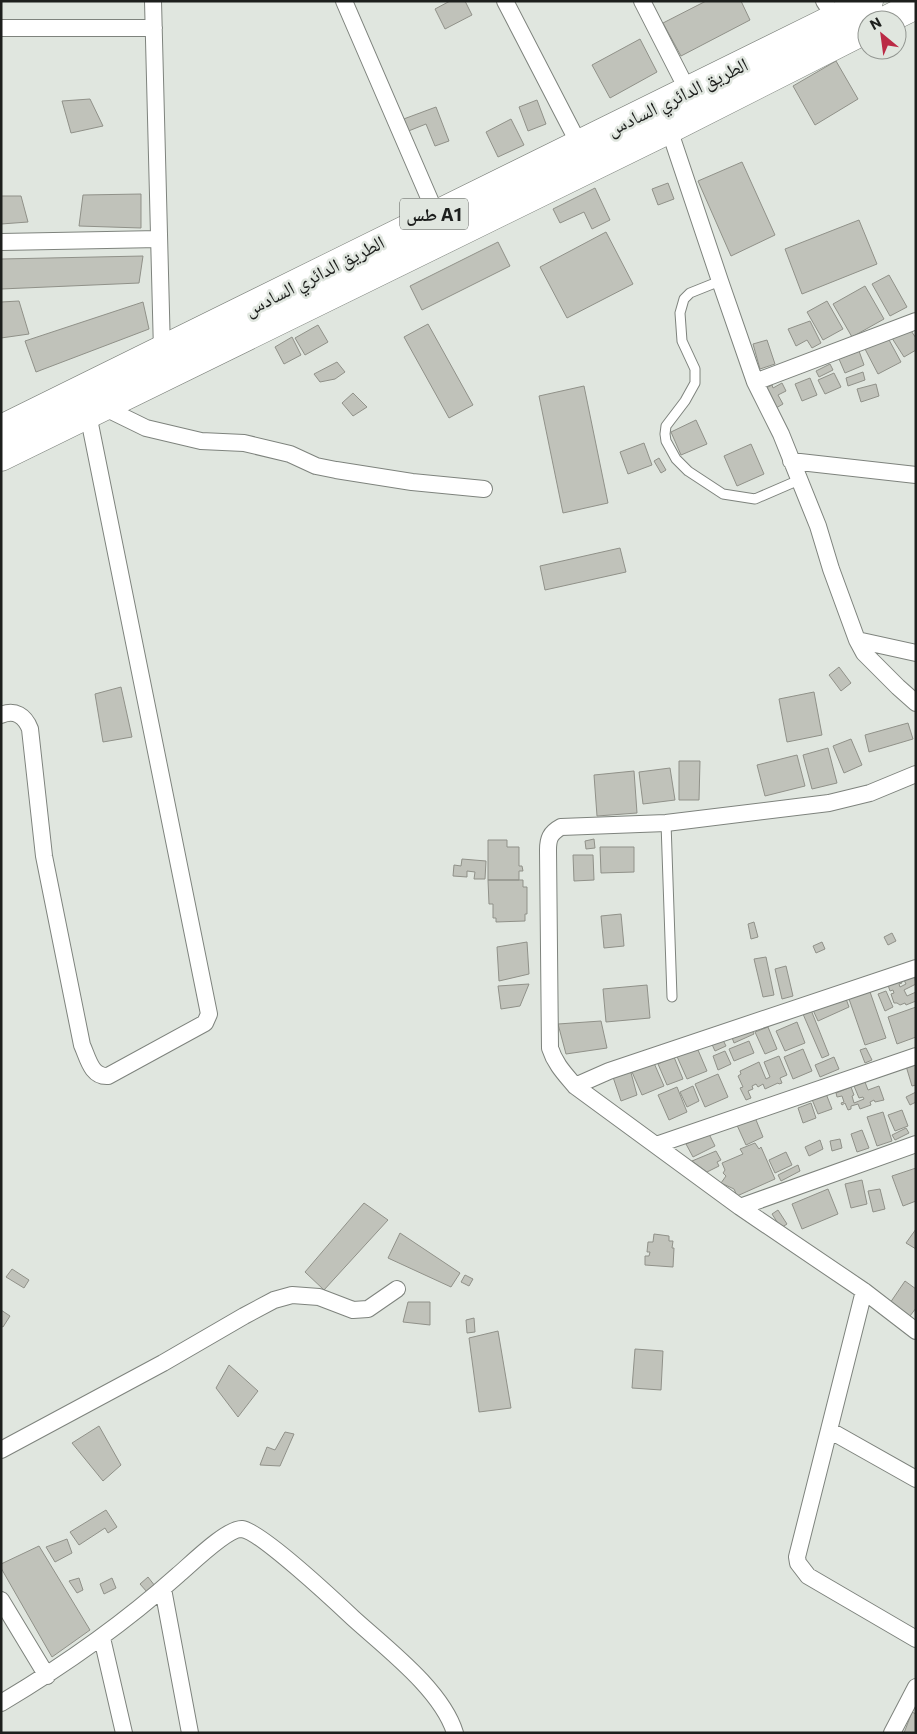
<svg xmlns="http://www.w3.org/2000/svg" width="917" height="1734" font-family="Commissioner,'Noto Naskh Arabic',sans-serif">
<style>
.building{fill:#c0c2ba;stroke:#909189}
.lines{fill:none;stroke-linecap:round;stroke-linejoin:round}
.service-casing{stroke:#7e837d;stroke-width:11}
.minor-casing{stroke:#7e837d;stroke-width:18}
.trunk-casing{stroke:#7e837d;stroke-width:29}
.service{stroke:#fff;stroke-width:9}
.minor{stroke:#fff;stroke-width:16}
.trunk{stroke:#fff;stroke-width:28}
.labels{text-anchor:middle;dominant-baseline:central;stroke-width:5;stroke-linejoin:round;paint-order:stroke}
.shield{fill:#e0e6df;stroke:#585b57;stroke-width:1}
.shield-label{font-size:18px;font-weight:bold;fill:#1d1f1d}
.street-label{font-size:19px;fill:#1d1f1d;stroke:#e0e6df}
</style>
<rect width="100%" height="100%" fill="#e0e6df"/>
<path class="building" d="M450 1H465L472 15 445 29 435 9Z
M706 1H741L750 20 681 56 663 23Z
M640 39 657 72 610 98 592 65Z
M836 61 858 99 815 125 793 86Z
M90 99 103 126 71 133 62 101Z
M537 100 546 124 528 131 519 107Z
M436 107 449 141 435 146 426 124 406 132 401 120Z
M511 119 524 145 498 157 486 132Z
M742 162 775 235 731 256 698 181Z
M668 183 674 199 658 205 652 189Z
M595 188 610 220 592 229 584 212 560 223 553 209Z
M141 194V228L79 226 83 195Z
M1 196H21L28 222 1 224Z
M859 220 877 264 802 294 785 249Z
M606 232 633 284 567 318 540 267Z
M498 242 510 266 422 310 410 286Z
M143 256 139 283 1 289V259Z
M889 275 907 307 890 316 872 284Z
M865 286 884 319 852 337 833 304Z
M19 301 29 334 1 338V302Z
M827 301 843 329 823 340 807 312Z
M143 302 149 329 36 372 25 341Z
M810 321 821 343 812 348 807 340 796 346 788 329Z
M428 324 473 405 449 418 404 337Z
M318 325 328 342 305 355 295 338Z
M907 325 916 338V350L904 357 890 335Z
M292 337 301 355 284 364 275 347Z
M888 338 901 362 878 374 865 349Z
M767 340 775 364 760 369 753 344Z
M859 351 864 365 845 373 839 359Z
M337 362 345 372 335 379 320 382 314 374Z
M830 364 833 370 819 377 816 371Z
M863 372 865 380 848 386 846 378Z
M834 373 841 387 825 394 818 380Z
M810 378 817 395 802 401 795 384Z
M782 383 786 391 778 395 783 404 776 408 766 388 772 385 773 388Z
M876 384 879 396 861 402 857 389Z
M584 386 608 503 563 513 539 396Z
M353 393 367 407 353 416 342 403Z
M696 420 707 444 681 455 671 432Z
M644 443 652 465 628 474 620 452Z
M751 444 764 474 737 486 724 456Z
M659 458 666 470 661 473 654 461Z
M620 548 626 572 545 590 540 566Z
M839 667 851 683 841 691 829 675Z
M121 687 132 737 103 742 95 694Z
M814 692 822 735 787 742 779 699Z
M908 723 913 739 869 752 865 735Z
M851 739 862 765 844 773 833 746Z
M828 748 837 783 812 789 803 755Z
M797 755 805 786 765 796 757 765Z
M679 761H700L699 800H679Z
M670 768 675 800 643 804 639 772Z
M634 771 637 813 597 816 594 775Z
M594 839 595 848 586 849 585 841Z
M488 840H507V847H519V866H522L523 871H519V880H488Z
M600 847H634V872L601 873Z
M573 855H593L594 880 574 881Z
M462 859 486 861 485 879H474L475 872 467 871V877L453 876 454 865 461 866Z
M488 880H523V887H527V914H525V921L496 922V918H493V904H489Z
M621 914 624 946 604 948 601 916Z
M754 922 758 937 751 939 748 924Z
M892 933 896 941 888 945 884 937Z
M527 942 529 974 499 981 497 947Z
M822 942 825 949 816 953 813 946Z
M766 957 774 995 763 997 754 959Z
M786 966 793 996 782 999 775 969Z
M914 975 916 984 904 990 907 996 916 992V1001L906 1005 905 1003 900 1005 897 1003H894L891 994 894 993 893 990 890 991 888 985 901 981 902 983 899 984 900 987 906 984 904 980Z
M529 984 520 1006 501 1009 498 986Z
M647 985 650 1018 606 1022 603 989Z
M869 989 886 1038 865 1045 848 996Z
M886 991 893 1007 885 1011 878 994Z
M845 996 849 1007 818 1021 813 1010Z
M916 1007V1037L897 1044 888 1017Z
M811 1010 829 1055 822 1058 803 1014Z
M601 1021 607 1048 566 1054 558 1024Z
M797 1022 805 1043 785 1051 776 1031Z
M749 1024 754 1034 734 1043 730 1032Z
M768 1027 777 1049 765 1054 755 1032Z
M721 1036 726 1046 715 1051 710 1040Z
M749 1041 754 1053 734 1061 729 1049Z
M695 1043 707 1071 687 1079 675 1052Z
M866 1048 872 1060 865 1063 860 1050Z
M803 1049 812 1071 793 1079 784 1057Z
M725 1051 731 1064 718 1070 713 1056Z
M779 1056 787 1075 780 1078 782 1083 779 1084 778 1083 765 1089 763 1084 758 1087 756 1084 752 1086 753 1089 748 1091 751 1098 746 1100 740 1088 743 1087 738 1076 741 1074 740 1071 759 1062 766 1079 770 1077 764 1062Z
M674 1057 683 1079 667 1085 658 1064Z
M834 1057 839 1069 820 1077 815 1065Z
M654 1063 664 1086 642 1095 632 1072Z
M916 1063V1085L912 1086 906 1066Z
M630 1069 637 1095 621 1101 613 1077Z
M718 1074 728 1097 705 1107 695 1084Z
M865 1082 868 1090 879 1086 884 1100 875 1102 874 1100 870 1102 871 1105 860 1109 858 1104 851 1106V1109L848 1110 845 1103 842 1105 841 1103 844 1102 842 1096 837 1097 836 1093 851 1087 854 1095 852 1096 854 1103 864 1099 863 1097 859 1098 854 1086Z
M693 1086 699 1101 687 1107 680 1092Z
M677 1087 687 1112 669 1120 658 1095Z
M825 1091 832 1109 818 1114 811 1097Z
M916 1092V1102L910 1105 906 1097Z
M811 1103 816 1118 803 1123 798 1108Z
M902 1110 908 1126 895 1131 888 1115Z
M883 1112 892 1141 877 1146 867 1117Z
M754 1115 763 1137 746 1145 736 1123Z
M906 1128 909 1133 895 1140 892 1135Z
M862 1130 869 1148 857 1152 851 1134Z
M709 1134 715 1146 693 1157 686 1144Z
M840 1139 842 1148 832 1151 830 1141Z
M820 1140 823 1149 809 1156 805 1147Z
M755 1143 759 1149 761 1147 775 1179 737 1196 734 1189 721 1183 726 1176 723 1173 725 1170 722 1163 743 1154 740 1149Z
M716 1151 721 1160 717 1162 719 1166 707 1172 692 1161Z
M786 1152 792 1165 775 1173 769 1160Z
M798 1165 800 1171 781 1181 778 1175Z
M916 1168V1201L903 1206 892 1176Z
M862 1180 867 1204 851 1208 845 1184Z
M828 1189 838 1214 802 1229 792 1204Z
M880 1189 885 1209 873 1212 868 1191Z
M364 1203 388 1220 324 1290 305 1272Z
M778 1210 787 1224 781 1228 772 1214Z
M916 1229V1249L906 1243Z
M400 1233 460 1273 451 1287 388 1258Z
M654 1234 669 1236V1241H673L672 1248H674L673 1267 645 1265V1256H649L650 1252H647L648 1242H653Z
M12 1269 29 1280 24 1288 6 1277Z
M465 1275 473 1279 469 1286 461 1282Z
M905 1281 916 1289V1308L910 1316 890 1303Z
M408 1302H430V1325L403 1322Z
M1 1310 10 1316 3 1327 1 1326Z
M474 1318 475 1332 467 1333 466 1320Z
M498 1331 511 1408 479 1412 469 1338Z
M635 1349 663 1351 661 1390 632 1388Z
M229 1365 258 1391 238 1417 216 1388Z
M99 1426 121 1465 103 1481 72 1443Z
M285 1432 294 1434 280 1466 260 1465 267 1447 275 1450Z
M106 1510 117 1527 108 1533 105 1528 79 1545 70 1532Z
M67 1539 72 1553 55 1562 46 1547Z
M39 1546 90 1630 52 1657 1 1568V1564Z
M148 1577 155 1586 147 1592 140 1584Z
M79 1578 83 1590 77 1593 69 1581Z
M112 1578 116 1588 104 1594 100 1584Z
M912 1712 916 1714V1733H904Z"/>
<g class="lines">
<g class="service-casing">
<path id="service" d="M720 281 690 293 684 299 680 313 682 341 695 369V383L685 401 666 426 665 434 666 441 676 459 688 471 723 494 755 499 799 480
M666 823 672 997"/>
</g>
<g class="minor-casing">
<path id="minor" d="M153 1 162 351
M344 1 436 214
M505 1 579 144
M642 1 688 91
M824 1 835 18
M1 28H154
M667 123 720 281 755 382 781 434 818 526 831 569 857 640 864 653 898 687 916 703
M1 242 159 239
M755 382 916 321
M103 407 146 428 201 441 244 443 290 454 316 466 336 470 412 482 484 489
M791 461 916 475
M857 640 916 653
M1 715C15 709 25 716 30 729L44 856 82 1045C88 1058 91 1077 108 1076L205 1023 209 1014 88 414
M916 774 870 793 829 803 666 823 561 827C550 833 548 839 548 850L550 1048C555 1064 565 1074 575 1086L740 1207 864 1291 916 1331
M575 1086 609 1071 916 968
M656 1145 916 1056
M740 1207 916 1144
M864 1291 797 1557 798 1563 808 1576 916 1639
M829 1430 916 1479
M1 1450 163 1363 244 1316 274 1300 292 1295 319 1297 353 1310 368 1309 397 1289
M163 1589 190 1733
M1 1600 47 1676
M102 1638 124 1733
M1 1703C65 1665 122 1625 178 1575 190 1565 227 1528 242 1529 260 1531 336 1602 353 1618 386 1648 442 1690 455 1733
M892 1733 916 1687"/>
</g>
<g class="trunk-casing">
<path id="trunk" d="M886 20 916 5
M1 429 869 1
M1 457 670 129 867 29"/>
</g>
<use href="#service" class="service"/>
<use href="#minor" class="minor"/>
<use href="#trunk" class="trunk"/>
</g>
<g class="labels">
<rect class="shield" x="400" y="198.5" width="68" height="31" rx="4"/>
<g class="shield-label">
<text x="434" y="214">طس A1</text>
</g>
<g class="street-label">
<text transform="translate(677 96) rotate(-26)">الطريق الدائري السادس</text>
<text transform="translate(314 275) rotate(-27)">الطريق الدائري السادس</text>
</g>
</g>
<rect width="917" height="1734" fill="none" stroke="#1d1f1d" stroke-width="5"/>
<g transform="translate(882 35) rotate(331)"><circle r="24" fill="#e0e6df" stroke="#929691"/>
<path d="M0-4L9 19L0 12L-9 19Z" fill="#bb2a45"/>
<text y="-8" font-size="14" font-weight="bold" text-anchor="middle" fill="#1d1f1d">N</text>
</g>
</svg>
